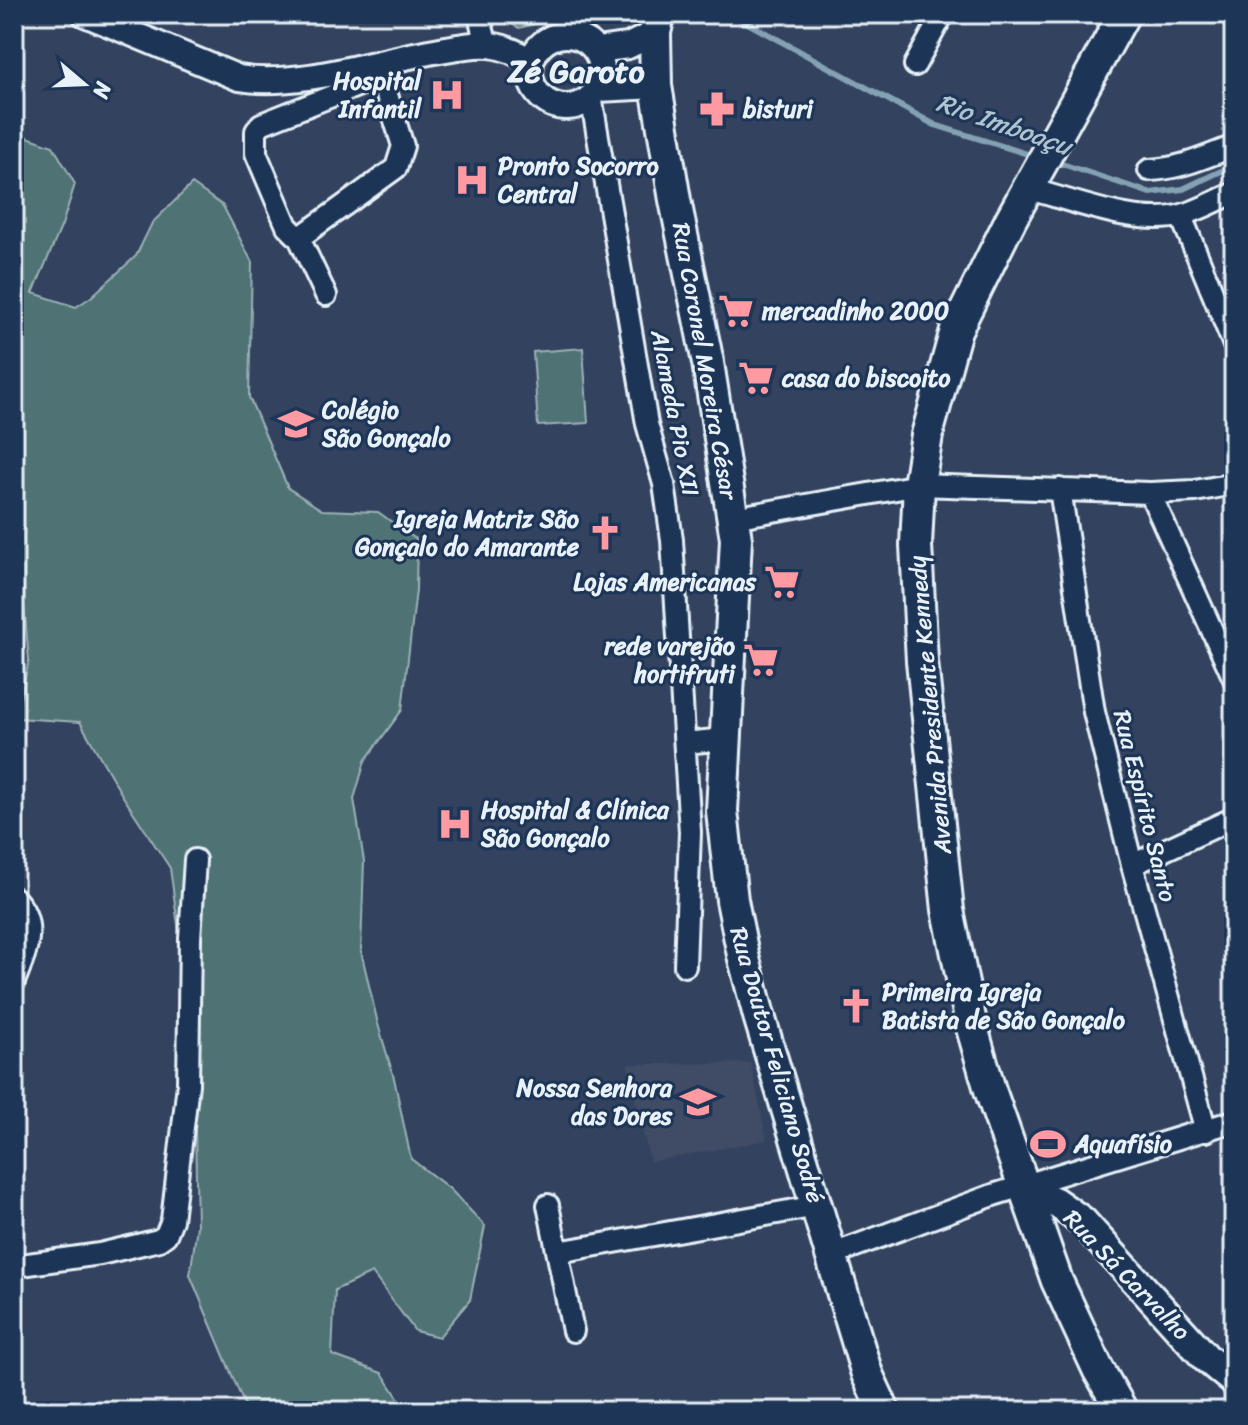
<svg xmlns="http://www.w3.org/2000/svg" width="1248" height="1425" font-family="Sriracha,sans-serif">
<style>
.built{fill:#414b65}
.green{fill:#4f7374;stroke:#9cb2b6;stroke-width:2}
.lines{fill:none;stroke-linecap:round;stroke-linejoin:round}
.stream{stroke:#84a2b3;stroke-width:6}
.minor-casing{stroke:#e8f1f8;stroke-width:26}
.tertiary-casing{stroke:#e8f1f8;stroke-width:30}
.secondary-casing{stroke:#e8f1f8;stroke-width:34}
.primary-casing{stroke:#e8f1f8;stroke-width:36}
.minor{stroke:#1d3557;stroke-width:20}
.tertiary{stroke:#1d3557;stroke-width:24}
.secondary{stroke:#1d3557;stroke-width:28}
.primary{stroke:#1d3557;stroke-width:30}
.labels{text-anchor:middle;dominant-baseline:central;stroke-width:6;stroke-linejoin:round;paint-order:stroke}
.poi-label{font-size:24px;font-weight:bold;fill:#e8f1f8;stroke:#1d3557;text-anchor:start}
.street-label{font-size:24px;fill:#e8f1f8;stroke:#1d3557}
.water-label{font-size:26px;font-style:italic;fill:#aec3d0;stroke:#1d3557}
.district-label{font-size:32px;font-weight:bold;fill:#e8f1f8;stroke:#1d3557}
</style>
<rect width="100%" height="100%" fill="#32425f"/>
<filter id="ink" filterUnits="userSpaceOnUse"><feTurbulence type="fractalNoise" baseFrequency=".0125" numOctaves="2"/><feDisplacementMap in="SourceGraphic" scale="16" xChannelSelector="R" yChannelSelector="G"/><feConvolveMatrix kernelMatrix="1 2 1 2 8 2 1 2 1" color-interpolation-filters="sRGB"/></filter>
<g filter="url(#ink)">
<path class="built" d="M751 1063 767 1140 650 1162 627 1064Z"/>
<path class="green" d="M494 14H575L519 28Z
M14 126 19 134 53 146 75 184 62 225 33 293 76 307 91 297 136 256 152 223 192 184 223 206 252 262 249 397 288 488 322 510 378 512 417 540 416 590 402 710 365 761 354 799 364 861 361 951 378 1024 394 1078 411 1159 450 1189 485 1226 470 1300 439 1337 415 1331 372 1273 335 1290 332 1355 382 1373 407 1411H247L190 1275 197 1226 193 1033 170 868 122 795 80 722 16 718 29 660 22 585 14 581Z
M583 348 588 423 538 426 533 352Z"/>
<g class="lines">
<path class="stream" d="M731 14 935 125 1034 156
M1053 161 1150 193 1183 189 1234 165"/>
<g class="minor-casing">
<path id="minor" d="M478 14 487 44
M915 65 943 14
M591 96 647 424 664 484 672 540 690 832 685 966
M1149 170C1180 169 1205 157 1234 146
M1029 189C1072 200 1138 227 1182 215 1200 210 1217 200 1234 193
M1181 216 1234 345
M299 238 287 226 256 153V131L261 124 380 77
M326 295 299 238 396 168 403 146 377 63
M1060 489 1094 712 1132 865 1206 1131
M1150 493 1234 679
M733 518 919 485 1150 493 1195 491 1234 484
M685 743 725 739
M1132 865 1234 818
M14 898C40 924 25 953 14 982
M548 1205 573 1331
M558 1252 817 1206
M831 1255 993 1195 1234 1121
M14 1266 100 1254 159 1240 166 1235 172 1220 188 1084 190 938 195 860"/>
</g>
<g class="tertiary-casing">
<path id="tertiary" d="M85 14 239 78C295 88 371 63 429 52 448 49 471 43 490 45 505 47 518 53 530 61
M530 71a36 36 0 1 1 72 0a36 36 0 1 1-72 0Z
M597 50 628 46 655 33
M598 89 656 86"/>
</g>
<g class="secondary-casing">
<path id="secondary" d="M1023 1187 1055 1202 1082 1221 1206 1358 1234 1381"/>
</g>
<g class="primary-casing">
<path id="primary" d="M659 14 655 33 656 86 675 200 708 363 736 539 722 811 732 900 743 955 759 1016 867 1374 884 1411
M1122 1411 1098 1369 1057 1281 990 1090 972 1028 948 910 922 661 916 545 919 485 927 435 956 330 1011 219 1124 14"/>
</g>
<use href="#minor" class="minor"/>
<use href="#tertiary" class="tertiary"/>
<use href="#secondary" class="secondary"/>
<use href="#primary" class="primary"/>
</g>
</g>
<defs>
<g id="hospital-bare" transform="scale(2.76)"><path d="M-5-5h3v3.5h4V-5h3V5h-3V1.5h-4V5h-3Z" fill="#ff9aa2" stroke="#1d3557" stroke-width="2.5" paint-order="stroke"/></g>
<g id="pharmacy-bare" transform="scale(2.76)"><path d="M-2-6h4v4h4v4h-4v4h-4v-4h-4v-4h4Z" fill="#ff9aa2" stroke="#1d3557" stroke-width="2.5" paint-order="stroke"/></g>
<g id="supermarket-bare" transform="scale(2.76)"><path d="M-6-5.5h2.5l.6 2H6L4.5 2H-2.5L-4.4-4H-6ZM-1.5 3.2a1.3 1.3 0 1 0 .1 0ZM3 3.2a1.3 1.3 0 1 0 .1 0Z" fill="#ff9aa2" stroke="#1d3557" stroke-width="2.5" paint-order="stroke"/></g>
<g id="school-bare" transform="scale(2.76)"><path d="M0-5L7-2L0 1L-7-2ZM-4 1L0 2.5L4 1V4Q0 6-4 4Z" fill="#ff9aa2" stroke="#1d3557" stroke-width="2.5" paint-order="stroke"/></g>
<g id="church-bare" transform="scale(2.76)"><path d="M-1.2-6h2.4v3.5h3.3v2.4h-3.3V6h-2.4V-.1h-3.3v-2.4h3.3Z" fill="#ff9aa2" stroke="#1d3557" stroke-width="2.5" paint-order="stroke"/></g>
<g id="stadium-bare" transform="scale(2.76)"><path d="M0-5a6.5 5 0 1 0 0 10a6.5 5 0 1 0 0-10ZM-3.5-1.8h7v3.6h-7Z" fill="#ff9aa2" stroke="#1d3557" stroke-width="2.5" paint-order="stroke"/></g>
</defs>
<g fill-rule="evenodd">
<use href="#hospital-bare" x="447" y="95"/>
<use href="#pharmacy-bare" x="717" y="109"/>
<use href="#hospital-bare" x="472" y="180"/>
<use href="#supermarket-bare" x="736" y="311"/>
<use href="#supermarket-bare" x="756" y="378"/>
<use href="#school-bare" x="296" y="424"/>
<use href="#church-bare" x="605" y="533"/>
<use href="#supermarket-bare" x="782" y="582"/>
<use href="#supermarket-bare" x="761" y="660"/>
<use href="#hospital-bare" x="455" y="824"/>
<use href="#church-bare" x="856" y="1006"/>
<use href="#school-bare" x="698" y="1102"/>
<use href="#stadium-bare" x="1048" y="1144"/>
</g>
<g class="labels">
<g class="poi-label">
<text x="421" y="81" text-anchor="end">Hospital<tspan x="421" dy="28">Infantil</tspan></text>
<text x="743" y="109">bisturi</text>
<text x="498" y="166">Pronto Socorro<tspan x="498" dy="28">Central</tspan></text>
<text x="762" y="311">mercadinho 2000</text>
<text x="782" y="378">casa do biscoito</text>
<text x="322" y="410">Colégio<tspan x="322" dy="28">São Gonçalo</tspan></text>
<text x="579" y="519" text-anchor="end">Igreja Matriz São<tspan x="579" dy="28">Gonçalo do Amarante</tspan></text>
<text x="756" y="582" text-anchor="end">Lojas Americanas</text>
<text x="735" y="646" text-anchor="end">rede varejão<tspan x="735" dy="28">hortifruti</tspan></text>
<text x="481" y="810">Hospital &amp; Clínica<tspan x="481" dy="28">São Gonçalo</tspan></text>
<text x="882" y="992">Primeira Igreja<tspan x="882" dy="28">Batista de São Gonçalo</tspan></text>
<text x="672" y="1088" text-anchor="end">Nossa Senhora<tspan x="672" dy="28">das Dores</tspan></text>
<text x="1074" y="1144">Aquafísio</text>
</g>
<g class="street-label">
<text transform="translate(705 361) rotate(80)">Rua Coronel Moreira César</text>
<text transform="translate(675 413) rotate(79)">Alameda Pio XII</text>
<text transform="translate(930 705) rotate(-95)">Avenida Presidente Kennedy</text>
<text transform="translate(1145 806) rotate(76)">Rua Espírito Santo</text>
<text transform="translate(777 1065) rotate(74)">Rua Doutor Feliciano Sodré</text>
<text transform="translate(1127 1275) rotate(46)">Rua Sá Carvalho</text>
</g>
<g class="water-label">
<text transform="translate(1004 124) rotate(19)">Rio Imboaçu</text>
</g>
<g class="district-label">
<text x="576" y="71">Zé Garoto</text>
</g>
</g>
<rect width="1248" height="1425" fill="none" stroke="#1d3557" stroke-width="48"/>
<rect x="24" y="24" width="1200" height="1377" fill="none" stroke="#e8f1f8" stroke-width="3" filter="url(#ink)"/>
<g transform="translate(84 84) rotate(109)" stroke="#1d3557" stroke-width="6" paint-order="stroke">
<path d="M0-6L14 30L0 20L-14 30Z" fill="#e8f1f8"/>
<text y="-12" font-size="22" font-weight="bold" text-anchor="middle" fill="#e8f1f8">N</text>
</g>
</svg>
